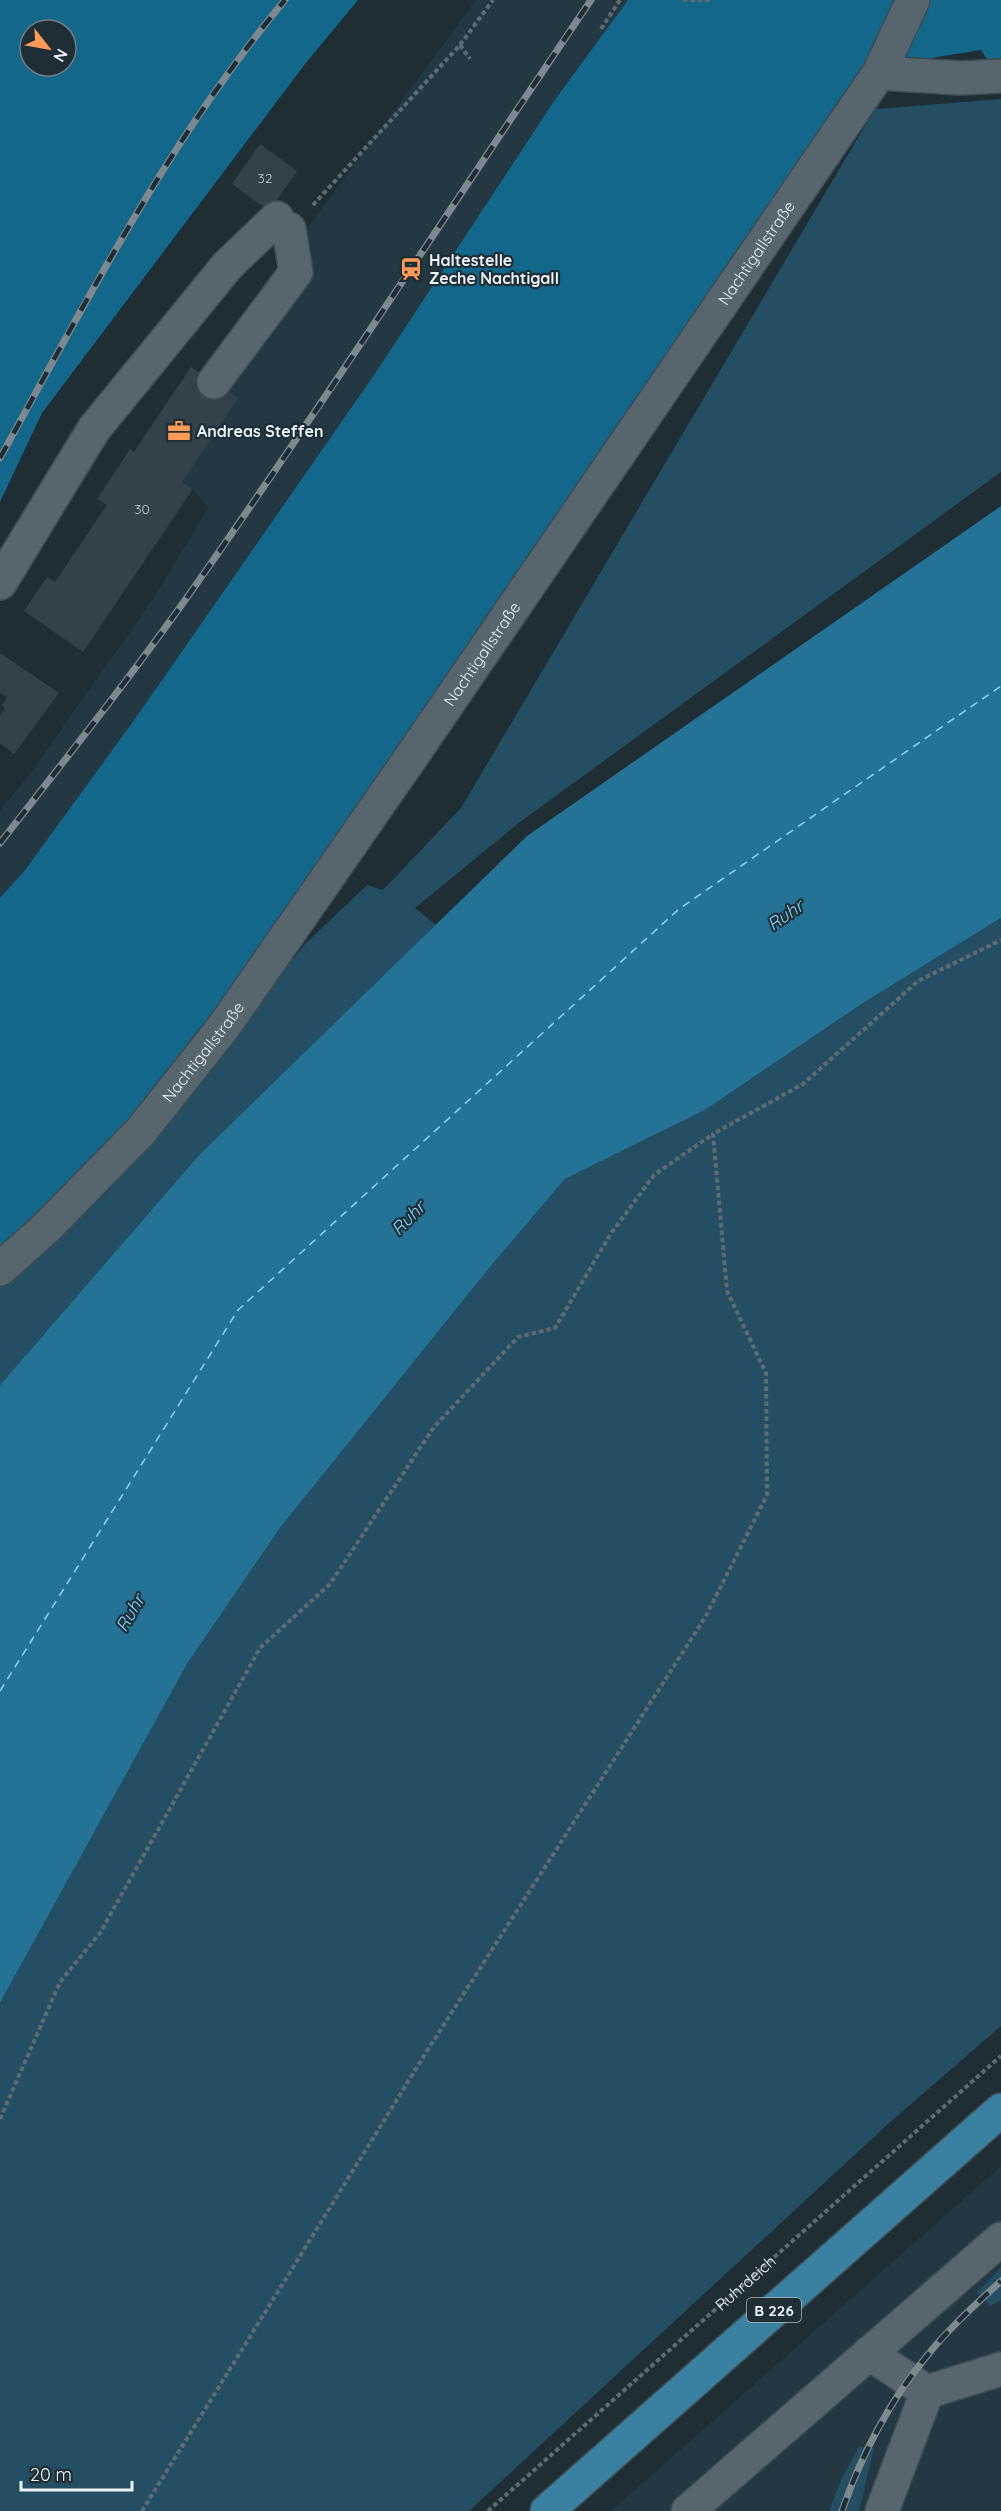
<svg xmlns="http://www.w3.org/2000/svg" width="1001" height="2511" font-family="Quicksand,sans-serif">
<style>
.built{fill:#233843}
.green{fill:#244e63}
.forest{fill:#13678a;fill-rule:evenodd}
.water{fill:#247296}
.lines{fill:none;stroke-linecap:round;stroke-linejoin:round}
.ferry{stroke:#85d5ff;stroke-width:1.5;stroke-dasharray:8 6;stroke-linecap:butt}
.building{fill:#33424a}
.minor-casing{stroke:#3e4b51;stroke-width:36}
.major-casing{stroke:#3e4b51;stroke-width:36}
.path{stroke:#5f6b73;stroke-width:4;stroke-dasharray:4.5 3;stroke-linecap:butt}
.minor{stroke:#56656e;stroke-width:33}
.major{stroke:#3a81a1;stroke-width:33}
.rail-casing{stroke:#7d898f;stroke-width:7}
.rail{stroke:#1f2d35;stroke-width:4.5;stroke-dasharray:14;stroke-linecap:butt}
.labels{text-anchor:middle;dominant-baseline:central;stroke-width:4.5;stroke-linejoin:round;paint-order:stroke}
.number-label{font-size:14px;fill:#bcc7cc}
.shield{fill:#1f2d35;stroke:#adb8be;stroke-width:1.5}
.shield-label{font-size:15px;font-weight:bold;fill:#eaf3f8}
.street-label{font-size:16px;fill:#eaf3f8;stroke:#1f2d35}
.poi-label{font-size:16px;font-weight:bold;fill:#eaf3f8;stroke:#1f2d35;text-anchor:start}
.water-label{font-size:18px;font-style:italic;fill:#85d5ff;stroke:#1f2d35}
</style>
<rect width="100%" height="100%" fill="#1f2d35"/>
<path class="built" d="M476 0H628L554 101 374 375 137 716 25 870 0 898V810L29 775 153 599 208 508 193 489 182 482 200 373Z
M1001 2166V2511H611Z"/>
<path class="green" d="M1001 99V472L520 822 415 908 436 925 199 1155 0 1385V1287L107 1192 305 944 367 885 383 890 461 808 875 109Z
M1001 918V2026L888 2124 469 2511H0V2003L187 1664 280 1528 490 1267 565 1179 705 1110 863 1003Z
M1001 2268V2300L990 2306 977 2292Z
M859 2447 874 2448 859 2511H829L841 2480Z"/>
<path class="forest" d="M0 0H358L305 64 42 413 0 502ZM30 30H66V66H30Z
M628 0H1001V81L981 50 863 69 342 840 161 1089 0 1254V898L25 870 137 716 374 375 554 101Z"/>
<path class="water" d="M1001 506V918L863 1003 705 1110 565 1179 490 1267 280 1528 187 1664 0 2003V1385L199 1155 527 836Z"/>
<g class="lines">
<path class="ferry" d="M0 1691 238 1310 679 909 1001 686"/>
</g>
<path class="building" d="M260 144 297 171 269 211 232 184Z
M191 367 238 398 182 482 193 489 83 652 24 611 47 577 55 582 107 505 97 499 130 449 134 452Z
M0 653 59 693 14 754 0 743V715L5 708 2 705 7 697 0 693Z"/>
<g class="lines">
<g class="minor-casing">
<g id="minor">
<path d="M879 73 960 78 1001 76"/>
<path d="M214 382 296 272 289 229"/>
<path d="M0 583 94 429 227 266 277 218"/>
<path id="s2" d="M0 1269 46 1228 141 1131 225 1025 414 753 879 73 913 0"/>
<path d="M869 2353 927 2392 882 2511"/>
<path d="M927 2392 1001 2369"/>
<path d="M688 2511 1001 2239"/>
</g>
</g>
<g class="major-casing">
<path id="major" d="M547 2511 1001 2110"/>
</g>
<g class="path">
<path d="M683 0H711"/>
<path d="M601 29 620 0"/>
<path d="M460 45 470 59"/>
<path d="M313 205 460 45 493 0"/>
<path d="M0 2119 60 1982 100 1933 260 1648 330 1584 434 1427 518 1337 555 1328 610 1235 654 1175 713 1134"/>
<path d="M142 2511 427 2051 706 1616 767 1495 766 1373 727 1291 713 1134 803 1084 918 981 1001 940"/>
<path id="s1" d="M488 2511 1001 2056"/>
</g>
<use href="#minor" class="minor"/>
<use href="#major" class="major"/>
<g class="rail-casing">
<path id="rail" d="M0 458C87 300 169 139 285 0
M0 843C68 756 137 669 200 579 334 388 460 193 591 0
M842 2511C861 2456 889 2402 926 2357 948 2329 975 2305 1001 2281"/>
</g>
<use href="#rail" class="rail"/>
</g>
<defs>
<g id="station-bare" transform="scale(1.8)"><path d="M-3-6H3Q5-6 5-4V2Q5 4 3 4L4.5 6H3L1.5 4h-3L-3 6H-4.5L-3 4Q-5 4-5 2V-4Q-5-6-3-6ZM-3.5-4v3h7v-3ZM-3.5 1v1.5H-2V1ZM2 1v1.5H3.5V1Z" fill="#fe9b59" stroke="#1f2d35" stroke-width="2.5" paint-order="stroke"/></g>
<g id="office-bare" transform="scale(1.8)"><path d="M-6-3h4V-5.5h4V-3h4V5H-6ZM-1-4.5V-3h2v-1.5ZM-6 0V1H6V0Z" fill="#fe9b59" stroke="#1f2d35" stroke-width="2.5" paint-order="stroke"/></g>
</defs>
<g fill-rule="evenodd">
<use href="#station-bare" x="411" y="269"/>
<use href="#office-bare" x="179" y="431"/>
</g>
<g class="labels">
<g class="number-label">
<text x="265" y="178">32</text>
<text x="142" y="509">30</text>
</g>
<rect class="shield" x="747" y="2298" width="54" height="24" rx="4.5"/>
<g class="shield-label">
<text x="774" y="2310">B 226</text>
</g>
<g class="street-label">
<text stroke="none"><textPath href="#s2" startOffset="1270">Nachtigallstraße</textPath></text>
<text stroke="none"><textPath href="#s2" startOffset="784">Nachtigallstraße</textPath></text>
<text stroke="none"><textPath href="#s2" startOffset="298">Nachtigallstraße</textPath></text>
<text stroke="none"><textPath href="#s1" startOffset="344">Ruhrdeich</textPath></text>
</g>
<g class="poi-label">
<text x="429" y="260">Haltestelle<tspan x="429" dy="18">Zeche Nachtigall</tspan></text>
<text x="197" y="431">Andreas Steffen</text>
</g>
<g class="water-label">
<text transform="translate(785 915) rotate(-35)">Ruhr</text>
<text transform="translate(408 1218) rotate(-45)">Ruhr</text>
<text transform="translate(130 1613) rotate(-60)">Ruhr</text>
</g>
</g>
<g transform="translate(48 48) rotate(121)"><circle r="28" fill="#1f2d35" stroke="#707c83" stroke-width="1.5"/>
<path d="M0-4.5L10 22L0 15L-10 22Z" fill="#fe9b59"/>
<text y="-9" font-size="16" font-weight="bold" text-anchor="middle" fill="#eaf3f8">N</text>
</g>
<path d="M21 2481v9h111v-9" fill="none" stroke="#eaf3f8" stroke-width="3"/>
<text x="30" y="2481" font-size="18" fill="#eaf3f8" stroke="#1f2d35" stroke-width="4.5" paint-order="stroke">20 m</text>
</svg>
